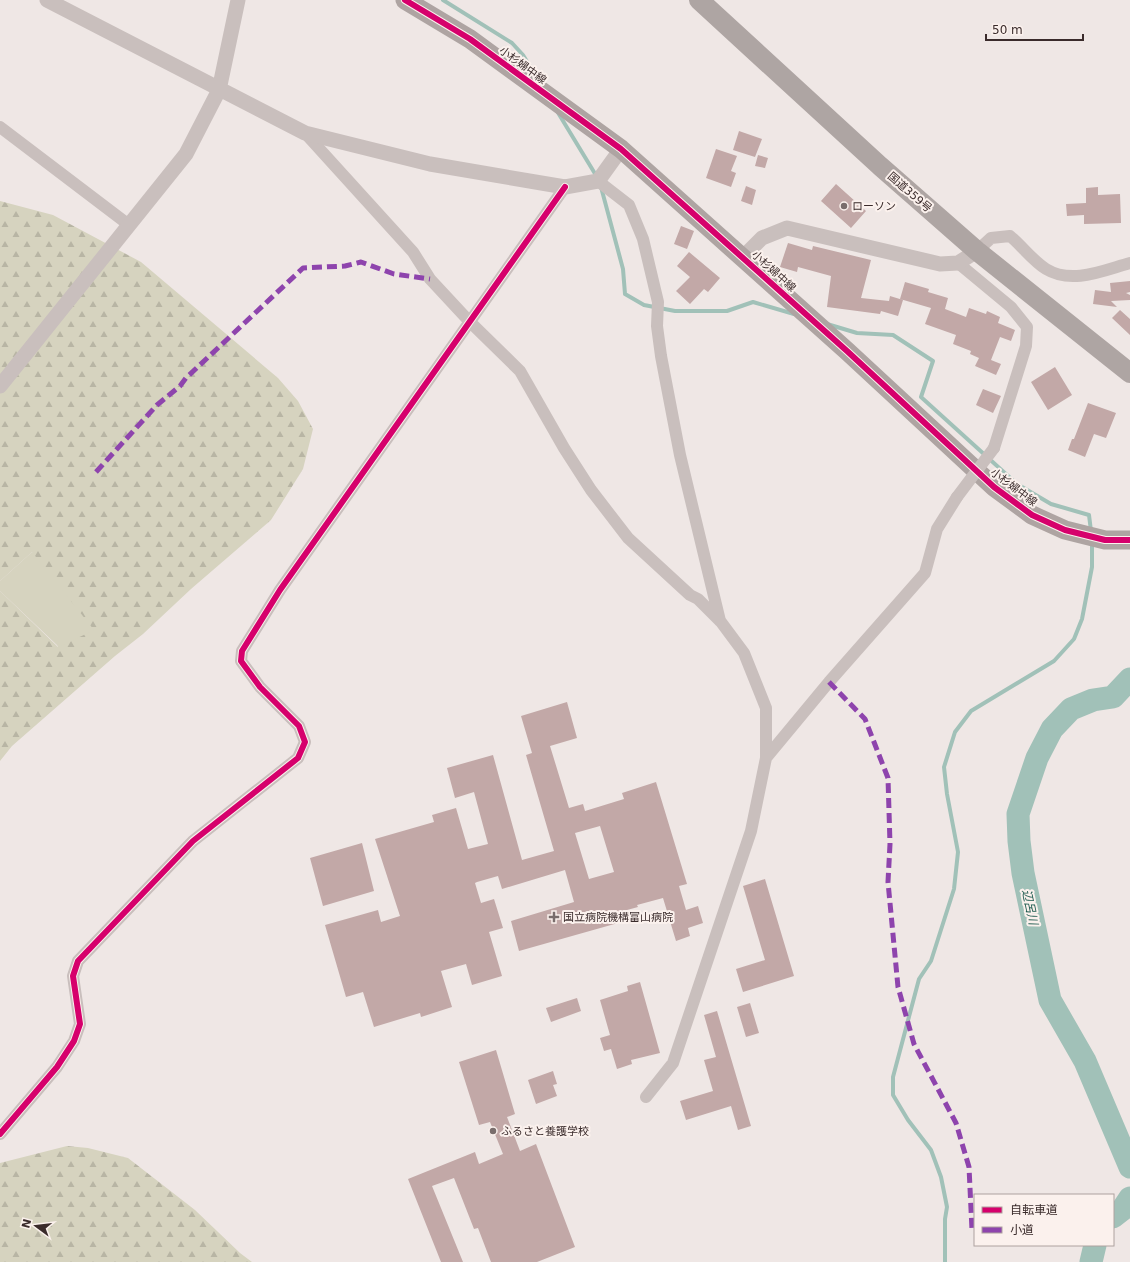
<svg xmlns="http://www.w3.org/2000/svg" width="1130" height="1262" font-family="'DejaVu Sans','Noto Sans JP',sans-serif">
<defs>
<pattern id="forest-firs" width="22" height="20" patternUnits="userSpaceOnUse"><rect width="22" height="20" fill="#d6d3bf"/><path d="M5 1l3.5 6h-7zM16 11l3.5 6h-7z" fill="#b8b5a4"/></pattern>
</defs>
<rect width="100%" height="100%" fill="#efe7e5"/>
<path fill="url(#forest-firs)" d="M0,201L53,215L141,262L278,378L298,401L313,429L303,469L271,520L191,589L143,634L115,656L12,746L0,761V591L58,647L32,552L0,581Z
M67,1146L88,1148L128,1158L195,1210L240,1253L252,1262H0V1163Z"/>
<path fill="#d6d3bf" d="M32,552L94,630L59,647L0,591V581Z"/>
<g fill="none" stroke-linecap="round" stroke-linejoin="round">
<path stroke="#a1c1b8" stroke-width="4" d="M443,0L512,43L523,55L537,78
M557,111L597,177
M601,187L623,269L625,294L644,305L675,311H727L753,302L794,314
M827,324L857,333L893,335L933,361L921,397L1017,484L1051,504L1089,515L1091,531
M945,1262V1219L947,1207L941,1177L931,1150L908,1120L893,1095V1077L919,979L931,961L954,889L958,852L947,794L944,767L955,732L971,711L1054,661L1074,639L1082,619L1092,567V541"/>
<path stroke="#a1c1b8" stroke-width="23" d="M1130,679L1113,697L1093,700L1071,709L1052,729L1037,758L1018,814L1019,841L1023,873L1050,1000L1085,1061L1130,1167
M1113,1217L1122,1210L1130,1198
M1091,1262L1095,1245"/>
</g>
<path fill="#c2a8a7" fill-rule="evenodd" d="M739,131L762,139L755,157L733,150Z
M716,149L737,156L731,171L736,173L731,187L706,178Z
M758,155L768,158L765,168L755,166Z
M836,184L866,211L851,228L821,201Z
M746,186L756,190L752,205L741,201Z
M1098,187V195L1120,194L1121,223L1084,224V215L1067,216L1066,204L1086,203V188Z
M681,226L694,231L687,249L674,244Z
M788,243L812,250L813,246L871,260L861,298L889,301L890,296L903,300L898,316L881,311L880,314L827,307L831,276L798,267L797,272L780,267Z
M689,252L720,278L708,292L704,289L690,304L676,291L690,277L677,266Z
M1130,281V292L1126,293L1130,295V300L1111,301L1117,307L1093,304L1095,290L1111,292L1110,283Z
M905,282L929,289L928,292L948,298L945,309L966,317L969,308L986,314L987,311L1000,317L998,323L1015,330L1011,341L1000,337L991,360L1001,364L996,375L975,366L979,358L970,354L971,351L953,344L956,335L925,324L931,308L900,299Z
M1120,310L1130,319V335L1112,318Z
M1055,367L1072,395L1048,410L1031,382Z
M983,389L1001,396L993,413L976,405Z
M1088,403L1116,413L1106,438L1094,434L1085,457L1068,450L1072,439H1074Z
M567,702L577,738L550,746L569,808L583,804L585,811L624,799L622,793L656,782L687,884L679,886L686,910L698,906L703,923L688,928L690,936L676,941L663,898L637,905L638,907L616,913L618,923L519,951L511,921L574,902L565,870L502,889L498,876L477,882L475,883L481,903L494,899L503,928L489,932L502,976L472,985L466,964L441,971L452,1007L421,1017L420,1013L374,1027L363,992L346,997L325,925L378,910L381,922L400,916L375,839L434,822L432,815L456,808L468,849L488,844L474,792L455,798L447,768L493,755L522,860L554,851L526,755L532,753L521,716ZM600,826L614,872L589,879L575,833Z
M362,843L374,891L323,906L310,858Z
M765,879L794,976L743,992L736,969L765,960L743,886Z
M640,982L660,1053L631,1060L632,1064L617,1069L611,1049L604,1051L600,1038L610,1035L600,1000L628,991L627,986Z
M577,998L581,1011L551,1022L546,1008Z
M750,1003L759,1033L746,1037L737,1007Z
M717,1011L751,1126L738,1130L731,1106L686,1120L680,1101L713,1091L704,1060L716,1057L704,1015Z
M496,1050L515,1114L507,1117L520,1151L536,1144L575,1247L537,1262H491L478,1228L474,1229L454,1178L432,1186L463,1262H441L408,1179L475,1152L479,1164L503,1154L490,1122L479,1125L459,1062Z
M553,1071L557,1084L553,1085L557,1096L536,1104L528,1080Z"/>
<g fill="none" stroke-linecap="round" stroke-linejoin="round">
<path stroke="#c9bfbd" stroke-width="12" d="M0,127L129,225
M305,133L413,252L430,279L469,321L520,371L564,448L591,490L628,538L690,595L698,599L721,622L744,653L766,708V758L751,831L673,1063L646,1097
M598,181L629,205L643,239L658,302L657,326L661,356L680,455L720,621
M977,251L991,238L1010,236C1022,246 1033,261 1046,269C1072,285 1104,270 1130,263
M958,263L1011,307L1027,327L1026,346L994,448
M766,758L829,682L925,573L937,529L957,497
M0,1134L57,1067L74,1041L80,1024L73,976L78,961L193,841L298,758L305,742L299,726L260,687L241,661L242,651L280,590L565,187"/>
<path stroke="#c9bfbd" stroke-width="15" d="M47,0L305,133L430,164L565,187L598,181L621,149
M743,257L762,238L787,228L940,264L958,263L977,251
M0,386L186,154L219,90L238,0"/>
<path stroke="#aea4a2" stroke-width="19" d="M405,0L470,39L621,149L847,351L994,487L1032,515L1065,530L1105,540H1130"/>
<path stroke="#aea5a3" stroke-width="20" d="M699,0L880,166L977,251L1130,373"/>
<path stroke="#c9bfbd" stroke-width="12" d="M957,497L994,448"/>
<path stroke="#8e44ad" stroke-width="5" stroke-dasharray="10 5" stroke-linecap="butt" d="M96,472L157,405L180,386L186,378L303,268L345,266L361,262L394,274L430,279
M829,682L865,719L888,778L890,844L888,882L898,987L914,1044L956,1123L969,1167L972,1230"/>
<defs>
<path id="cycleway" d="M405,0L470,39L621,149L847,351L994,487L1032,515L1065,530L1105,540H1130
M0,1134L57,1067L74,1041L80,1024L73,976L78,961L193,841L298,758L305,742L299,726L260,687L241,661L242,651L280,590L565,187"/>
</defs>
<use href="#cycleway" stroke="#fbf1ed" stroke-width="8"/>
<use href="#cycleway" stroke="#d6006c" stroke-width="6"/>
</g>
<g fill="#796d6c" stroke="#fbf1ed" stroke-width="1.5">
<circle cx="844" cy="206" r="4"/>
<path d="M552 911h4v4h4v4h-4v4h-4v-4h-4v-4h4z"/>
<circle cx="493" cy="1131" r="4"/>
</g>
<g text-anchor="middle" stroke-width="4" stroke-linejoin="round" paint-order="stroke">
<g font-size="11" fill="#3a2b2b" stroke="#fbf1ed">
<text transform="translate(523 65) rotate(36)" y="4">小杉婦中線</text>
<text transform="translate(910 192) rotate(41)" y="4">国道359号</text>
<text transform="translate(774 271) rotate(42)" y="4">小杉婦中線</text>
<text transform="translate(1014 487) rotate(37)" y="4">小杉婦中線</text>
</g>
<g font-size="11" fill="#3a2b2b" stroke="#fbf1ed" text-anchor="start">
<text x="852" y="210">ローソン</text>
<text x="563" y="921">国立病院機構富山病院</text>
<text x="501" y="1135">ふるさと養護学校</text>
</g>
<g font-size="12" font-style="italic" fill="#205c50" stroke="#fbf1ed">
<text transform="translate(1030 907) rotate(78)" y="4">辺呂川</text>
</g>
</g>
<rect x="974" y="1194" width="140" height="52" fill="#fbf1ed" stroke="#aea29f"/>
<rect x="982" y="1207" width="20" height="6" fill="#d6006c" stroke="#aea29f"/>
<text x="1010" y="1214" font-size="12" fill="#3a2b2b">自転車道</text>
<rect x="982" y="1227" width="20" height="6" fill="#8e44ad" stroke="#aea29f"/>
<text x="1010" y="1234" font-size="12" fill="#3a2b2b">小道</text>
<g transform="translate(36 1226) rotate(285)" stroke="#fbf1ed" stroke-width="3" paint-order="stroke">
<path d="M0-3L7 15L0 10L-7 15Z" fill="#3a2b2b"/>
<text y="-6" font-size="11" font-weight="bold" text-anchor="middle" fill="#3a2b2b">N</text>
</g>
<path d="M986 34v6h97v-6" fill="none" stroke="#3a2b2b" stroke-width="2"/>
<text x="992" y="34" font-size="12" fill="#3a2b2b" stroke="#fbf1ed" stroke-width="3" paint-order="stroke">50 m</text>
</svg>
